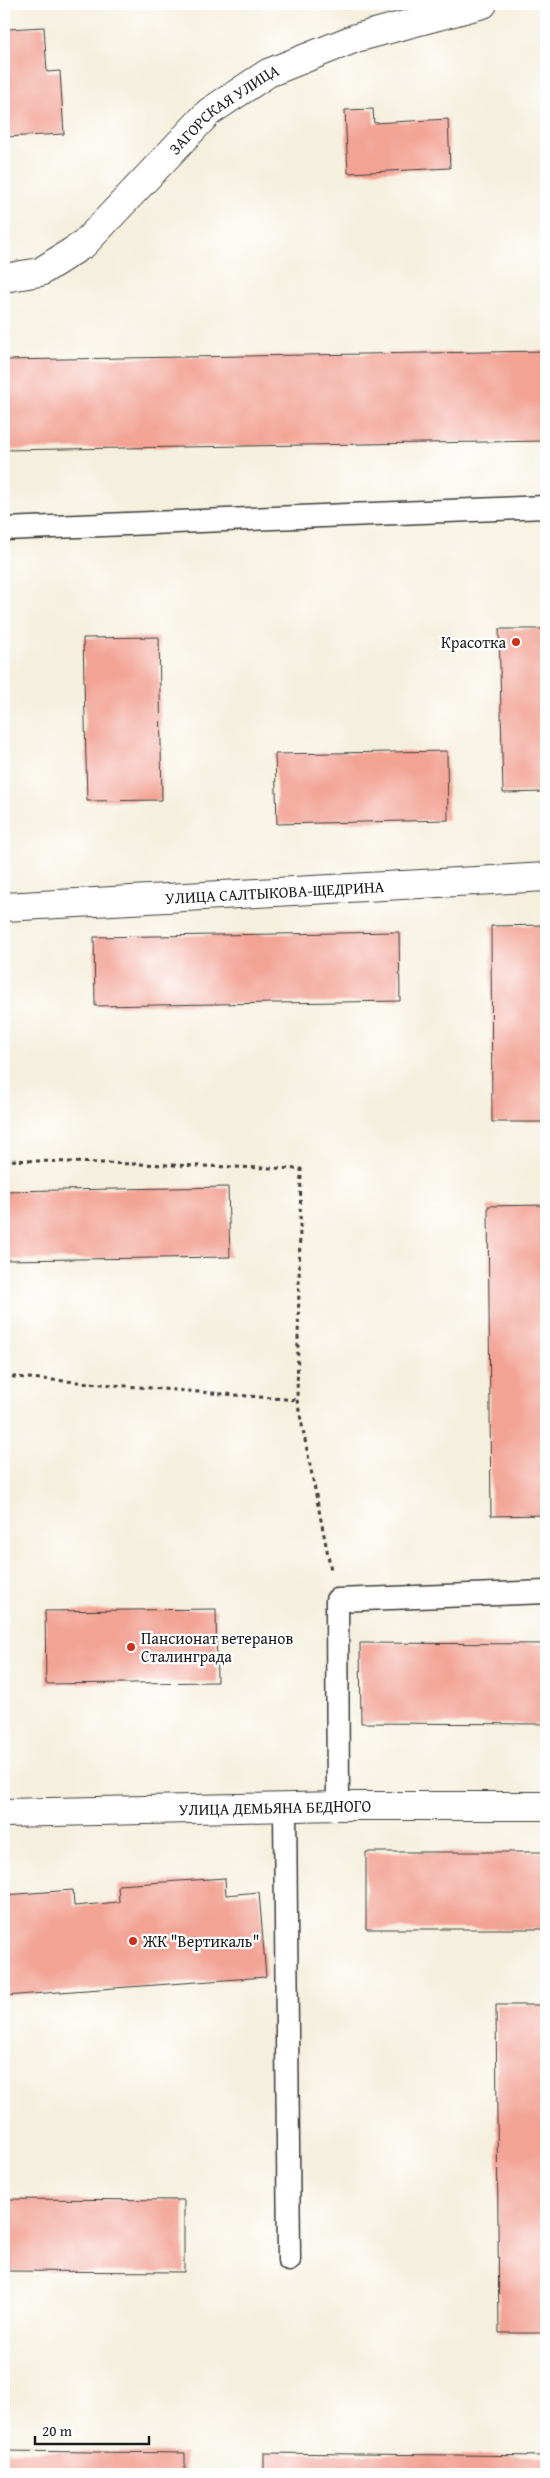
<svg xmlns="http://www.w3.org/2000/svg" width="550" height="2478" font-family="'Gentium Book Plus',serif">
<rect width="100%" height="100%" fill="#fff"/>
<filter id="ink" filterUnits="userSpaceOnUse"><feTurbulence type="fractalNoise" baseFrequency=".02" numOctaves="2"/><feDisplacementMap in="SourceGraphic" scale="10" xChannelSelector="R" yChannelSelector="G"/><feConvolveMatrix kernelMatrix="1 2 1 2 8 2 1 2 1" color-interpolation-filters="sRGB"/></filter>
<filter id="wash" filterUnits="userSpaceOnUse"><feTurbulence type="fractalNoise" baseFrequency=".0096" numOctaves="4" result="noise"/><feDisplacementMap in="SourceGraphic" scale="20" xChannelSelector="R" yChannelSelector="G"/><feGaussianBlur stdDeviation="1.12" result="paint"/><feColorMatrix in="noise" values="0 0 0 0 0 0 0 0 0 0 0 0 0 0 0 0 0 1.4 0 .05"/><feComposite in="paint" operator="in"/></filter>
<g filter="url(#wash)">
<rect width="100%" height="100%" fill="#f5efdd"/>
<g id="blocks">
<path fill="#f2a394" d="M44,27L47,72L60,71L64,134L4,137V43L8,42L7,29Z
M373,109L374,123L448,119L450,168L348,173L345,110Z
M546,351V441L4,450V360Z
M499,629H546V792L503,793Z
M159,637L162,800L87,801L83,638Z
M447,751L448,820L277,824L275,754Z
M546,925V1122H492L491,926Z
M399,932L400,1001L95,1006L94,937Z
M228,1187L230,1257L4,1260V1191Z
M546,1205V1515L491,1516L488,1206Z
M216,1609L217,1682L46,1684L45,1611Z
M360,1643L546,1644V1724L361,1723Z
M366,1852H546V1929H366Z
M225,1878L226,1895L259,1892L266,1977L4,1996V1895L73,1890L74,1906L119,1902L118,1885Z
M496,2005H546V2333H499Z
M4,2199L184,2200V2272L4,2271Z
M4,2451L185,2453V2474H4Z
M264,2453L546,2456V2474H264Z"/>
</g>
</g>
<g filter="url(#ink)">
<use href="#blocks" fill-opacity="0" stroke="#3d3c39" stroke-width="1"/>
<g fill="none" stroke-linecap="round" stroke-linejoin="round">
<defs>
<path id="service" d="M4,529L546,507
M338,1806L337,1600L546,1592
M285,1807L289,2260"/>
<g id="minor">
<path id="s1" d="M4,278L40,272L84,244L209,112L268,73L356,38L483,4"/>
<path id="s2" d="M4,907L546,877"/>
<path id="s3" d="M4,1813L338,1806H546"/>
</g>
</defs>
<use href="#service" stroke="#3d3c39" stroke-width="25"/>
<use href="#minor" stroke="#3d3c39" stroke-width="30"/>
<path stroke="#3d3c39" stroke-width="3" stroke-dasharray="4 4" stroke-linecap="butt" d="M4,1160L301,1169L297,1400L331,1570
M4,1376L297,1400"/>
<use href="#service" stroke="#fff" stroke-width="22"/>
<use href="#minor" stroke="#fff" stroke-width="28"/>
</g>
</g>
<g fill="#c8321e" stroke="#fff" stroke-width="2">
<circle cx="516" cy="642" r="5"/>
<circle cx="131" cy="1647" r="5"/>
<circle cx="133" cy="1941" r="5"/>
</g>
<g text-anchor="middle" stroke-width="4.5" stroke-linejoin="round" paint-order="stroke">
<g font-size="16" fill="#1c1c1c" stroke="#fff">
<text dy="6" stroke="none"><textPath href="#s1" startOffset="284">ЗАГОРСКАЯ УЛИЦА</textPath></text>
<text dy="6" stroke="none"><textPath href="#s2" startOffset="271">УЛИЦА САЛТЫКОВА-ЩЕДРИНА</textPath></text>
<text dy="6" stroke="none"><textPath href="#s3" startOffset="271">УЛИЦА ДЕМЬЯНА БЕДНОГО</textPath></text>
</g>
<g font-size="16" fill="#1c1c1c" stroke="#fff" text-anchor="start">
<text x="506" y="648" text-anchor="end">Красотка</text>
<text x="141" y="1644">Пансионат ветеранов<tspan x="141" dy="18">Сталинграда</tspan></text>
<text x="143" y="1947">ЖК "Вертикаль"</text>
</g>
</g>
<rect width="550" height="2478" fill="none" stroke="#fff" stroke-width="20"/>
<path d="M35 2436v8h114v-8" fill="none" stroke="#1c1c1c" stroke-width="2.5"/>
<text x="42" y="2436" font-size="15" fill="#1c1c1c" stroke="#ffffff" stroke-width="4" paint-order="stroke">20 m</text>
</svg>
